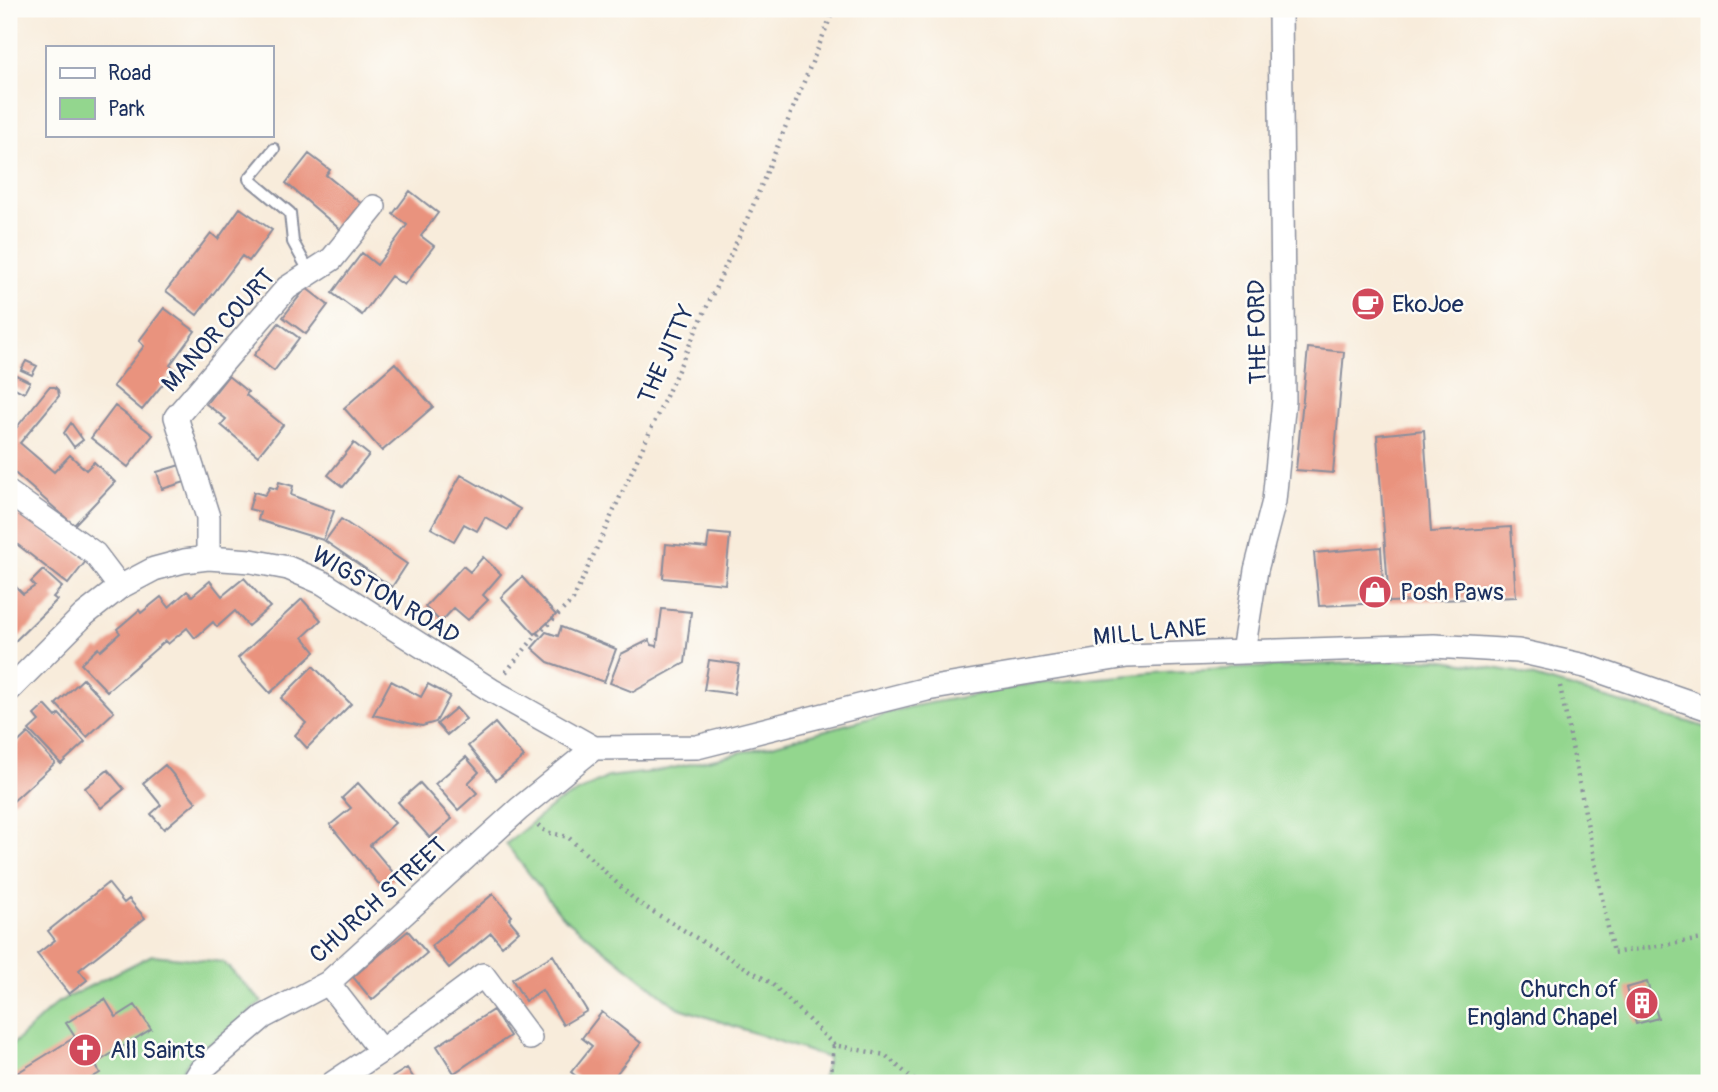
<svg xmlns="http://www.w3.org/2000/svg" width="1718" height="1092" font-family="Pangolin,sans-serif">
<rect width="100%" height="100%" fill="#fdfcf7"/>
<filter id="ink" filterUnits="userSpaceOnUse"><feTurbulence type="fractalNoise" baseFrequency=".0143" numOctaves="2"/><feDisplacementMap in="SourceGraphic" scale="14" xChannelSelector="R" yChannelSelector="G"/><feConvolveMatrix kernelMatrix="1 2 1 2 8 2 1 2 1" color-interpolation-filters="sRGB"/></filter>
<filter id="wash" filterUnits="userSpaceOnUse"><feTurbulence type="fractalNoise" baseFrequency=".00686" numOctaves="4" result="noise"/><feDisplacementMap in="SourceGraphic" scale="28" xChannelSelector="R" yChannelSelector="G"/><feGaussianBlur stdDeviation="1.57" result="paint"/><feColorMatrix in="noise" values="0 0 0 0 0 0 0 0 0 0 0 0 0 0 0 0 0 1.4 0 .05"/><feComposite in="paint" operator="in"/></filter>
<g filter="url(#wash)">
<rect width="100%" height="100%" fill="#f8ecdb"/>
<path fill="#93d68e" stroke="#578276" stroke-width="2" d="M1438,659L1517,672L1709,728V1083H821L828,1058L677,1007L562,916L506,844L556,803L608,777L660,771L772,745L909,707L1032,684L1165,672Z
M152,955L223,962L262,1002L187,1063L175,1083H9V1048L58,1002Z"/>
<g id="blocks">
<path fill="#e9937e" d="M309,154L330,170L326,175L363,205L342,231L286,183Z
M410,191L438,213L421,236L434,246L404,285L391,276L362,315L332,293L362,253L377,265L407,225L393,214Z
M240,208L272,230L249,261L242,256L197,315L166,291L211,233L218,239Z
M306,288L328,305L306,334L283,317Z
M164,308L195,331L170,365L175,369L142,410L113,386L144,346L139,341Z
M279,323L299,338L274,371L254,355Z
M1308,348L1344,352L1333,473L1296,470Z
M26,361L37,366L32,375L21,370Z
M395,363L433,407L382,451L344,408Z
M16,375L30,382L24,393L11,386Z
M228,376L248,392L246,395L283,425L258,456L221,425L226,419L206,404Z
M49,387H55L58,390L59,396L20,443L54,472L70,455L86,470L94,462L115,482L74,525L9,468V437Z
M115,406L153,435L128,467L91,438Z
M71,423L83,440L74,447L64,433Z
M1424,430L1431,532L1511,527L1516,597L1389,602L1377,435Z
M354,443L369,455L343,487L328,475Z
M180,465L185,482L162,489L157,472Z
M461,475L520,509L508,530L485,517L477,531L464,524L454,541L431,528Z
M279,482L293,486L291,495L334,511L323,540L258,520L260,512L249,509L254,492L265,495L270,487L277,489Z
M9,507L86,561L68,584L9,538Z
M341,519L407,564L392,587L325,541Z
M709,533L730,535L725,584L663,578L666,544L707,548Z
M1381,547L1384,603L1319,606L1314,553Z
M483,557L501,574L483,595L488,600L468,620L454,608L441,622L425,607L463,566L470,572Z
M43,570L62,587L53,597L57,600L9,647V585L11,582L23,594L35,586L31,582Z
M522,577L556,615L535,634L501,597Z
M244,578L270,607L248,626L235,611L217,627L213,622L195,638L187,628L168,644L165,641L107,691L81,664L98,648L100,651L120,633L117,629L131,617L139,610L141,613L161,597L169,607L187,591L192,596L210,581L222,596Z
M302,599L321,620L303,637L315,652L270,693L238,658Z
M662,609L691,612L685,663L633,692L610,683L621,654L649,640L652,645L657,646Z
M561,627L616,649L604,682L548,662L532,648L546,632L558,636Z
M709,660L739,664L734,694L704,690Z
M313,666L351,704L307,748L295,735L306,723L281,698Z
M83,679L114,712L87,737L56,704Z
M391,681L421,697L428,684L450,696L436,722L422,726L373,715Z
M45,705L56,717L59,714L85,742L61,764L29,730L39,721L34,715Z
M456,708L466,719L447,735L437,724Z
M495,723L524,757L496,780L468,746Z
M28,733L55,763L9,805V751Z
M466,757L479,772L468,783L477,793L458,810L435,784Z
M165,765L196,802L164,829L151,814L161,805L143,783Z
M108,770L124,789L101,808L85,788Z
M358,783L395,823L370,845L397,877L382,888L330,825L351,808L342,798Z
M420,783L452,819L430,838L398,802Z
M108,883L124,903L129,899L145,918L79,970L87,980L69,994L37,954L55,940L48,931Z
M493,894L512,916L509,919L519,931L502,946L491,933L449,968L431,946Z
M408,931L427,953L372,1000L353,977Z
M553,955L587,1011L563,1025L542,990L525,1001L512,979Z
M1647,982L1658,1018L1636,1024L1626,988Z
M105,999L116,1017L135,1005L151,1029L95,1064L100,1073L83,1083H9V1078L75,1037L66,1023Z
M493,1010L510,1036L454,1073L437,1046Z
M602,1012L641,1043L609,1083H574L578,1078L571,1072L592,1046L582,1038Z
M407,1068L417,1083H383Z
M460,1075L466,1083H449Z"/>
</g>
</g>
<g filter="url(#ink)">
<use href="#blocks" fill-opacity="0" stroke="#8a8e9c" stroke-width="2"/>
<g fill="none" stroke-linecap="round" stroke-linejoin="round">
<defs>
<path id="lane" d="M274,149L249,179L290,213L293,242L310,273"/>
<path id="street" d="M9,493L95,554L120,587
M208,558V517L176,417L287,288L332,259L374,207
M1243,652L1256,570L1274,501L1284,400L1280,9
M9,690L84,615L120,587L154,569L184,561L208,558L251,561L288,568L323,583L491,690L594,748L697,747L927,689L1127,656L1243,652L1434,646L1518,651L1585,666L1709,709
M328,983L381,1051L333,1083
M381,1051L483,975L530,1038
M193,1083L201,1070L263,1017L328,983L519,809L594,748"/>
</defs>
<use href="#lane" stroke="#8a8e9c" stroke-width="14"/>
<use href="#street" stroke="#8a8e9c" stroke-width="26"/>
<path stroke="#8a8e9c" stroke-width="4.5" stroke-dasharray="2 5" stroke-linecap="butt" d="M506,672L534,638L573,600L752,208L834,9
M1560,686L1613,953L1709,938
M538,825L546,832L568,837L637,902L771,983L834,1045L885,1055L915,1081L922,1083
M830,1083L834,1045"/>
<use href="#lane" stroke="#fff" stroke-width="10"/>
<use href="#street" stroke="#fff" stroke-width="23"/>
</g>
</g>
<defs>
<symbol id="cafe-disc" viewBox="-11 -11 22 22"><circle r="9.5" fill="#d1495b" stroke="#fdfcf7"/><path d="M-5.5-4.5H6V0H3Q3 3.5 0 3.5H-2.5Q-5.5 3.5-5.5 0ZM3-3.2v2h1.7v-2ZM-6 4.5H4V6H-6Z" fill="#fff"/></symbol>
<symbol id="shop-disc" viewBox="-11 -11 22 22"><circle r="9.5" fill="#d1495b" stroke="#fdfcf7"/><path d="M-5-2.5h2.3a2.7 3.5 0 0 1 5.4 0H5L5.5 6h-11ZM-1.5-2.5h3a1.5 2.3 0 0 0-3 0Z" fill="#fff"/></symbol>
<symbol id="building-disc" viewBox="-11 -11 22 22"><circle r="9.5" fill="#d1495b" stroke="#fdfcf7"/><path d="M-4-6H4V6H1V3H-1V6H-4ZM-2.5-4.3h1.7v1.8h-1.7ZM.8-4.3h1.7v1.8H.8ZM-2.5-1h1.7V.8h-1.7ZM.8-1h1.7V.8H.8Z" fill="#fff"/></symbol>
<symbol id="church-disc" viewBox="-11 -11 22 22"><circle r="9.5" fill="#d1495b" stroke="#fdfcf7"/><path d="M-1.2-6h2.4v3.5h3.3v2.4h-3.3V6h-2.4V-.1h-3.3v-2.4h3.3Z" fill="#fff"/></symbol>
</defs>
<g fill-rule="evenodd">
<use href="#cafe-disc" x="1349" y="285" width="38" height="38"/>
<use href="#shop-disc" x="1356" y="573" width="38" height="38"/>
<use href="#building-disc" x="1623" y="984" width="38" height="38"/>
<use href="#church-disc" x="66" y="1031" width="38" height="38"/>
</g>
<g text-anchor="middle" stroke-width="5" stroke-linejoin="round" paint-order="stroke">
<g font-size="24" fill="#1b2f5e" stroke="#fdfcf7" text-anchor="start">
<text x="1392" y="312">EkoJoe</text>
<text x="1400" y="600">Posh Paws</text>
<text x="1618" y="997" text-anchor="end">Church of<tspan x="1618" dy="28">England Chapel</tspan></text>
<text x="110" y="1058">All Saints</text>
</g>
<g font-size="24" fill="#1b2f5e" stroke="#fdfcf7">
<text transform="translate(218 330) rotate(-48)" y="8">MANOR COURT</text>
<text transform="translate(1257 332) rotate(-91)" y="8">THE FORD</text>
<text transform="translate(666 354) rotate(-66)" y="8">THE JITTY</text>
<text transform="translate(386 595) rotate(31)" y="8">WIGSTON ROAD</text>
<text transform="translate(1150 632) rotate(-5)" y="8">MILL LANE</text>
<text transform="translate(378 900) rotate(-42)" y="8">CHURCH STREET</text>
</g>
</g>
<rect width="1718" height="1092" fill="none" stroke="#fdfcf7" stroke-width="35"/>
<rect x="46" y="46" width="228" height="91" fill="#fdfcf7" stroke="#a3aaba" stroke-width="2"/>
<rect x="60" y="68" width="35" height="10" fill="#ffffff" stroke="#a3aaba" stroke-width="2"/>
<text x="108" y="80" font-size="21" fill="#1b2f5e">Road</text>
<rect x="60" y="98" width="35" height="21" fill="#93d68e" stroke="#a3aaba" stroke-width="2"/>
<text x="108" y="116" font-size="21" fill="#1b2f5e">Park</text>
</svg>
